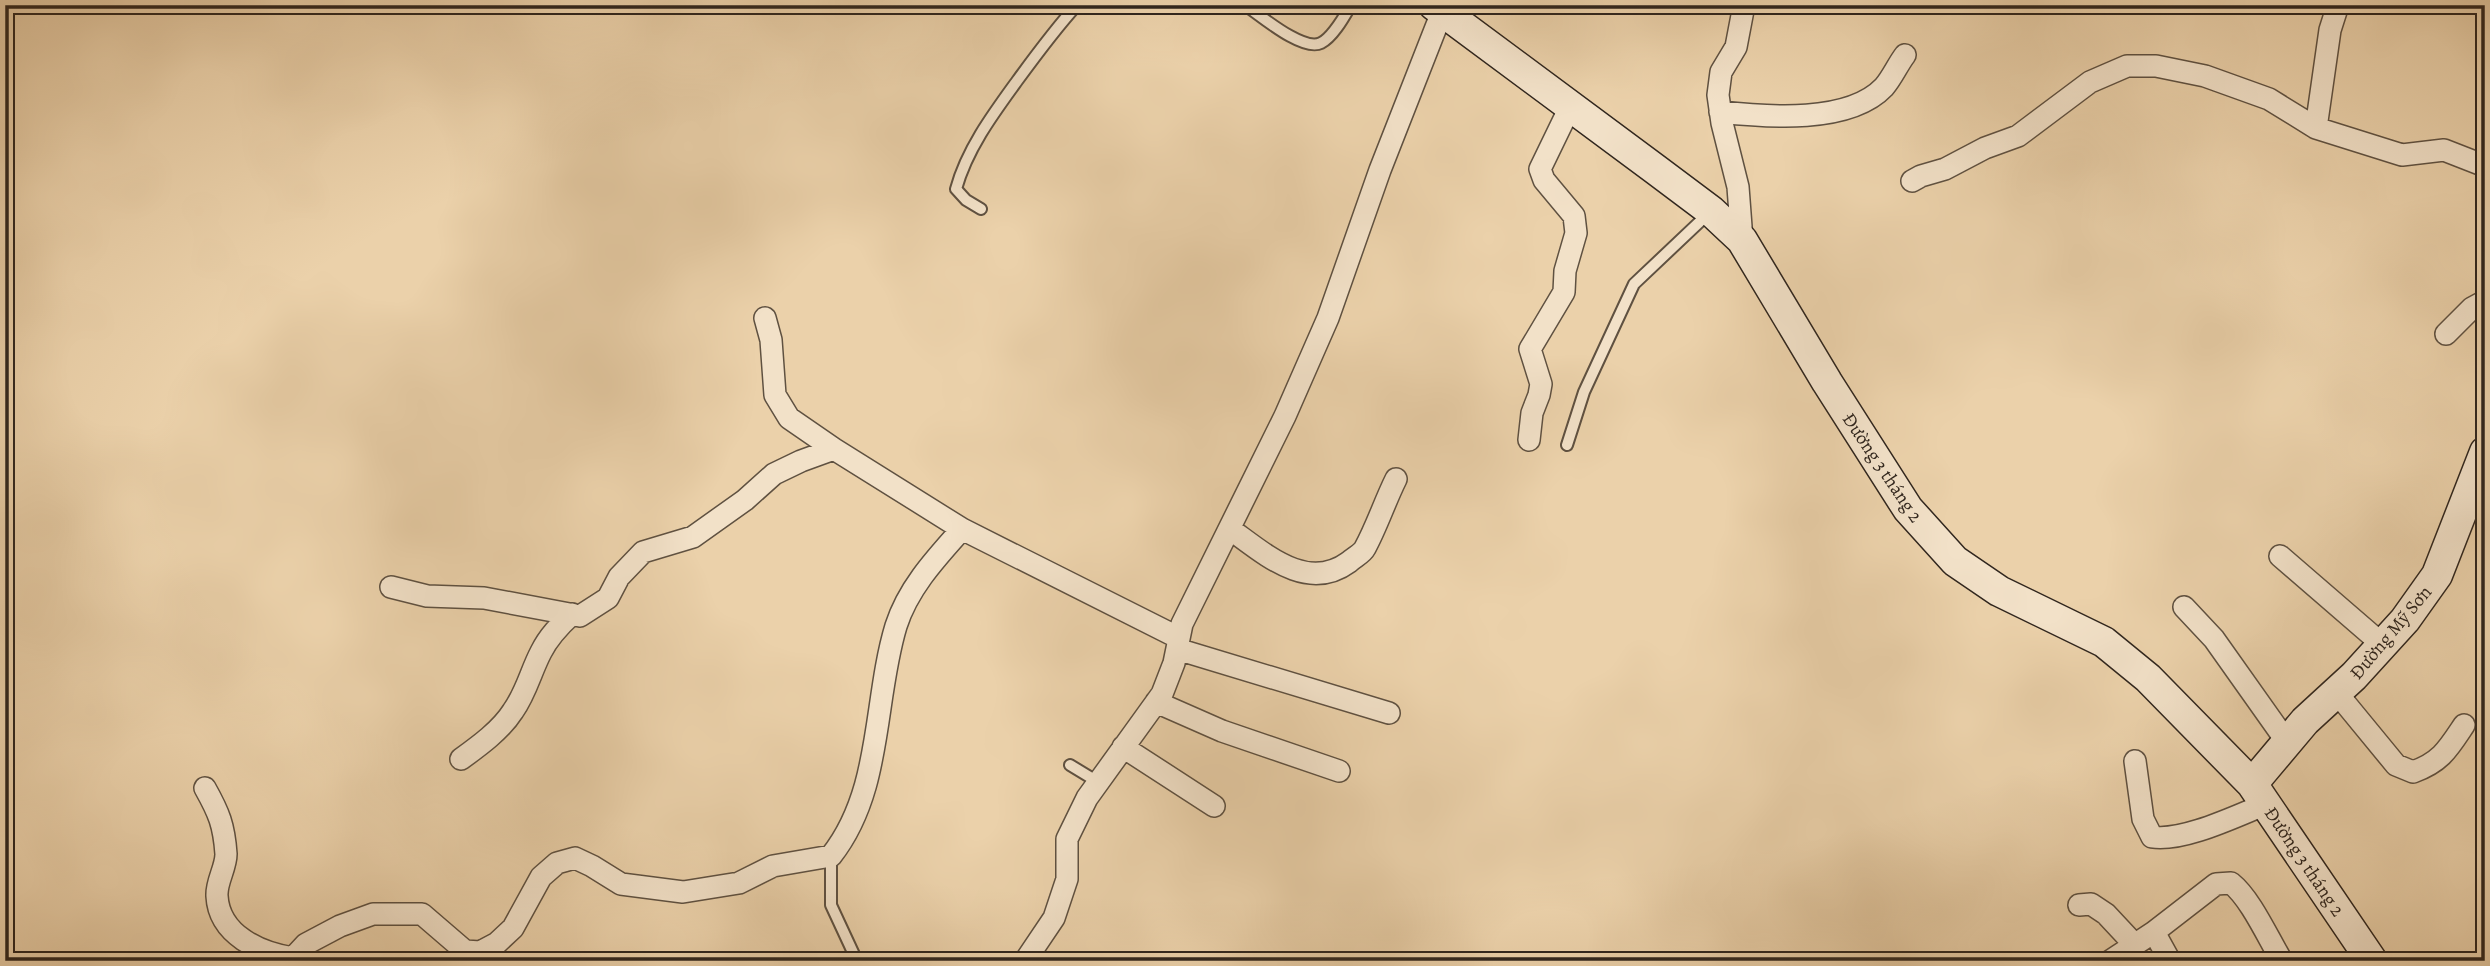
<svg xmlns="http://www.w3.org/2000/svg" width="2490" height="966" font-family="Alegreya,serif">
<rect width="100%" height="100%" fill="#ebd1aa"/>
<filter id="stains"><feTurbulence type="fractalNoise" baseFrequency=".00286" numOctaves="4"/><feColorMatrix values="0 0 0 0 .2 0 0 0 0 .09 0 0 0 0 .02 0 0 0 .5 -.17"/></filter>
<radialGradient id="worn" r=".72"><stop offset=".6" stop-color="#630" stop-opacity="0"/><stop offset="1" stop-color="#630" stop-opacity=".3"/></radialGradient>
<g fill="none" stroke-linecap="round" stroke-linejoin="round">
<defs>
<path id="lane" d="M1245,5C1261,16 1303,52 1321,43C1333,37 1344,17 1351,5
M981,209L966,200L956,189C967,149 993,114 1017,81C1036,55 1055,29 1077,5
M1567,445L1584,392L1634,284L1709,213
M1070,765L1098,782
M831,856V905L857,961"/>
<path id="street" d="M1720,112C1767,117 1849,124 1884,87C1892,78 1898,64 1905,55
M2316,128L2330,30L2338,5
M1912,181L1921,176L1945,169L1985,148L2018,136L2090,82L2127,66H2156L2205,76L2269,99L2316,128L2402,155L2444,150L2485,166
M1742,240L1738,187L1722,123L1718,95L1721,72L1736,47L1744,5
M765,318L771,340L775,395L789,418L834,449L962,529L1179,638
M2446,334L2472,308L2485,301
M1529,440L1532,413L1539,395L1541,384L1530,349L1564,292L1565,271L1576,233L1574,216L1544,180L1540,169L1571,105
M1230,529C1265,554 1307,593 1349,562C1354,557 1362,554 1365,548C1377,526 1385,501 1396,479
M2280,556L2383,645
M391,587L427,596L484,598L580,616L608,598L619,577L643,552L693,537L745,500L774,474L801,461L834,449
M2184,607L2214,639L2287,742
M1177,649L1389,713
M2336,692L2396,765L2413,772C2441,762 2448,749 2464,725
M1156,702L1222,731L1339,771
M1123,747L1214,806
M461,759C479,746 501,730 513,711C526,693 531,671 541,652C549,636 560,625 572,614
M2135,761L2143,819L2152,837C2183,842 2236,816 2266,804
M205,788C219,813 224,825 226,854C226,868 216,882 217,896C219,935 260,953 293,958L306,944L340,926L373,914H422L465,951L480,952L497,943L513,928L541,877L557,863L575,858L592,866L621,884L683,892L739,883L773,866L831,856C883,790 873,702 896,626C908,588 936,558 962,529
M2079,905L2091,904L2106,914L2134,944
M2154,932L2170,961
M1025,961L1054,918L1067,879V839L1087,798L1162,694L1174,663L1182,624L1285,416L1328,318L1380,170L1442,12
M2110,961L2154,932L2216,884L2231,883C2251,899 2268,938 2282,961"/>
<path id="secondary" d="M1434,5L1655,169L1711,211L1742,240L1827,382L1908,509L1955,561L1999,591L2104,642L2148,678L2252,784L2372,961
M2252,784L2305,721L2354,676L2405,620L2437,575L2485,452"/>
</defs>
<use href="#lane" stroke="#5f5141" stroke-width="14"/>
<use href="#street" stroke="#5f5141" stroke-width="24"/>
<use href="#secondary" stroke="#30261e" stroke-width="33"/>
<use href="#lane" stroke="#f2e1c8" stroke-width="10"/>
<use href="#street" stroke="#f2e1c8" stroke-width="21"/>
<use href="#secondary" stroke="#f2e1c8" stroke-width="30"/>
</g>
<g text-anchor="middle" stroke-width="5" stroke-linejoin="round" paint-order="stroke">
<g font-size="19" fill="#30261e" stroke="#f2e1c8">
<text transform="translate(1883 467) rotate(56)" y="7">Đường 3 tháng 2</text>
<text transform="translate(2390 632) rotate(-50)" y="7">Đường Mỹ Sơn</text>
<text transform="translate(2305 861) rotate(56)" y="7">Đường 3 tháng 2</text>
</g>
</g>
<rect width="2490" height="966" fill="none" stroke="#ebd1aa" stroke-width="28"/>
<rect x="7" y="7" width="2476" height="952" fill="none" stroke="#30261e" stroke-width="3.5"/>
<rect x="14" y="14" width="2462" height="938" fill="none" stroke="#30261e" stroke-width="2"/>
<rect width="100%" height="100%" filter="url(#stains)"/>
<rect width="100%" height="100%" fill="url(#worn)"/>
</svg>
